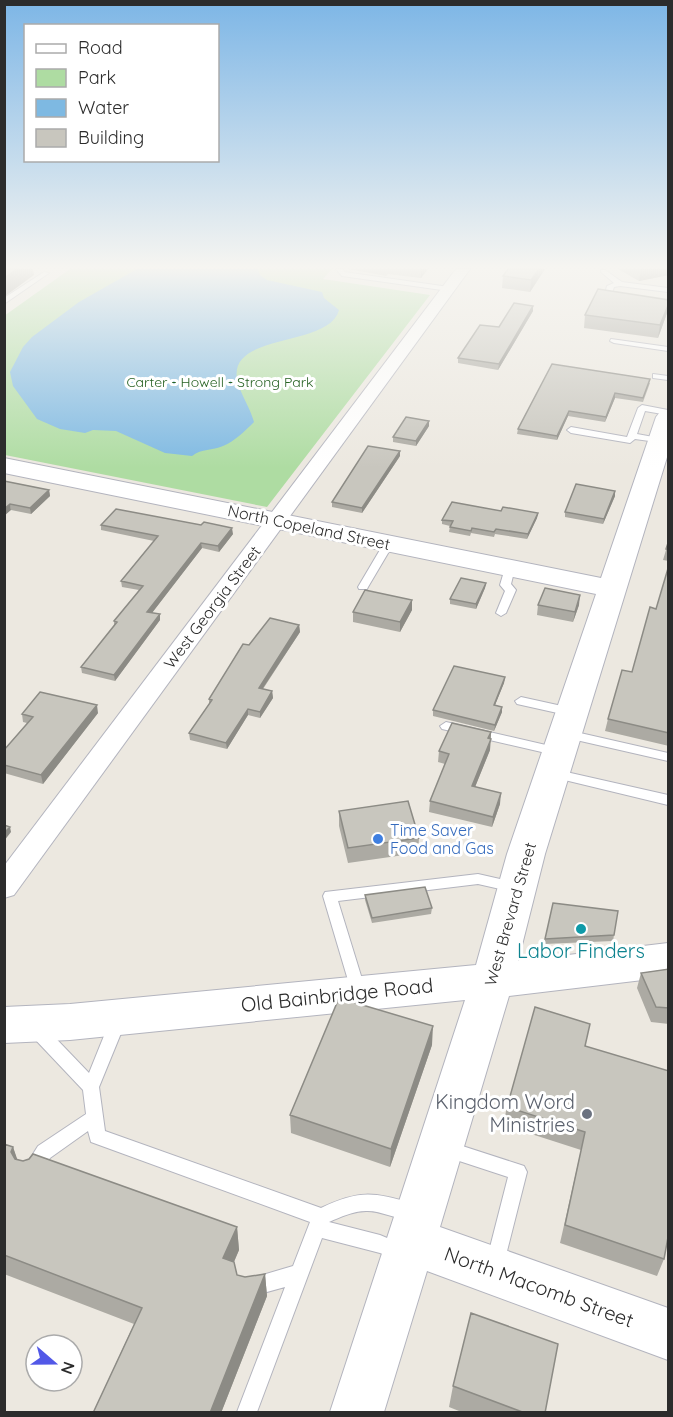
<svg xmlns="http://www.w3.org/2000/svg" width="673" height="1417" font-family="Quicksand,sans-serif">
<rect width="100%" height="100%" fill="#ece8e0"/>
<path fill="#aedca2" d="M70,269H332L323,279L430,295L267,507L5,455L4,316Z"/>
<path fill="#7eb9e2" d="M137,269H258L260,275L267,280L322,292L324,298L339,310C329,348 229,332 237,379C240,394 250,407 254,422C245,431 235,441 223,446C212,451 202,448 192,456L165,453L116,431L93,430L85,433L60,429L37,419L13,386L10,372L23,347L32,337L79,302Z"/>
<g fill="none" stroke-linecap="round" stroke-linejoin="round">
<defs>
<path id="lane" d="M336,269H343L344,272L449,287L453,289L449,291L342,276Z
M601,270H605L622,282L668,288V292L620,286L614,287L610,299H614V303L603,302L607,286L614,283L601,272Z
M44,272L49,273L4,304V298Z
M611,339L668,347V351L614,343L610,341Z
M653,374L668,376V380L653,378Z
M642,405L668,410V415L645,411L637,434L664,439V443L635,439L630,443L571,433L567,430L571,427L627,437L638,408Z
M389,540L394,543L368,587L367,589H359L358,587L384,543Z
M510,565L515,568L511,584L516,590L506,613L501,616L496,613L505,591L500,585L505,568Z
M521,697L571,708L577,712L571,716L517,704L515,701Z
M446,722L559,748L565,752L559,756L442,729L440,726Z
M567,730L668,753V761L563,737L561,734Z
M553,769L668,795V805L548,776L547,773L548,770Z
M478,874L513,882L518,883L520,887L518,891L513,892L478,884L338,901L366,992L363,997L358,998L353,997L323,896L325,892Z
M118,1014L124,1016L126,1021L99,1087L105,1131L321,1208C359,1190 372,1192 412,1203L418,1206L421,1212L418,1218C403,1224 383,1210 366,1211C353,1211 341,1217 329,1222L380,1235L406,1246L409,1252L406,1258L400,1261L380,1253L322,1238L257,1412H237L285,1287L249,1297L242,1295L240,1288L242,1281L293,1266L310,1222L91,1142L88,1131L50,1158L38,1176L32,1178L26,1176L23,1170L38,1146L86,1114L83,1090L30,1034L28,1029L30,1024L36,1022L42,1024L89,1073L112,1016Z
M447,1141L518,1164L524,1166L527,1172L504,1263L502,1270L495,1272L488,1270L486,1263L508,1177L441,1155L438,1149L441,1143Z"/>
<path id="street" d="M456,269H470L14,895L4,898V866Z"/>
<path id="secondary" d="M668,410V454L545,854L518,961L668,943V977L509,996L440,1227L668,1308V1360L427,1271L384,1412H330L465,1000L70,1040L4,1043V1007L70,1004L476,965L507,854L596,594L4,473V458L601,578L656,417L660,412Z"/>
</defs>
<use href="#lane" stroke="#b3b4be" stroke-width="2"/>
<use href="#street" stroke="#b3b4be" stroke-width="2"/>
<use href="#secondary" stroke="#b3b4be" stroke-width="2"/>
<use href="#lane" fill="#fff" fill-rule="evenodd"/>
<use href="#street" fill="#fff" fill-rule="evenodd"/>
<use href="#secondary" fill="#fff" fill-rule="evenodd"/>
</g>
<path fill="#acaaa3" d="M348,269H428L421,278L388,274L386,276Z
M508,269H545L530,292L502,288L503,276Z
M618,269H669V275L639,281Z
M669,300L667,313L658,338L584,328L585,315Z
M533,306V311L498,370L458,363V358L499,327Z
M552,364L650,383L643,402L615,398L605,422L568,416L557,440L517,434L518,429Z
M429,426L416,446L393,442V437Z
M400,456L362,513L332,507V502Z
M4,481L49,490L50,496L31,514L11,510Z
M615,491V496L603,524L565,517V512Z
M501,511L538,513L537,518L527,539L495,534L494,537L471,533L470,536L449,532L450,526L442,524V520Z
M101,525L233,534L219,552L202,548L152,613L160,614V620L115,681L82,673L81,667L114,626V621L139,590L122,587L121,581L154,541L101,530Z
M669,540V561L663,560Z
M669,565V746L605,731L608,719L632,672L656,609Z
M486,583L485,588L476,609L450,604V599Z
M412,600V610L400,632L353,622V612Z
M538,605H579L573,622L537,615Z
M299,625L300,632L263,689L272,691L273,698L260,718L248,715L227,749L190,740L189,733L209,704V699L249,645Z
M505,677L504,683L495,705L502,707V712L494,731L433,716V710Z
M98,713L43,784L4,773V750L27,723L23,722L22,714Z
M491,732L490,750L475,787L500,804L492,827L429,812L430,801L445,764L438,762L439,751Z
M339,811L419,838L418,853L348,863L339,826Z
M365,895L432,908L431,914L372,923L365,900Z
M553,903L614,935L613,941L544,944Z
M669,969V1024L651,1022L637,988L641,973Z
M432,1045L390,1167L291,1133L290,1115Z
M585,1046L664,1259L657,1276L560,1243L581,1150L503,1125L507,1107Z
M4,1144L13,1147L17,1160L237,1227L239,1250L234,1262L237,1275L245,1277L265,1274L267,1296L221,1413H93L134,1324L4,1274Z
M453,1386L545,1413H464L449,1407Z"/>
<path fill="#8c8b85" d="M12,269H33L34,275L4,297V278Z
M421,269H428L421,278Z
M539,269H545L530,292L531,280Z
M641,269H669V275L639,281Z
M669,303L667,313L658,338L660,325Z
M533,306V311L498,370L499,364Z
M615,393V398L605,422L606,417Z
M569,411L568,416L557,440V436Z
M429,421V426L416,446V441Z
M400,451V456L362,513V508Z
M49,490L50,496L31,514L30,508Z
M615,491V496L603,524L604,519Z
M10,504L11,510L4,516V509Z
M538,513L537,518L527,539L528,534Z
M232,528L233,534L219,552L218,546Z
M201,543L202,548L148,618L147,612Z
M486,583L485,588L476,609V604Z
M580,595L579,605L573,622L575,612Z
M412,600V610L400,632V622Z
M160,614V620L115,681L114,675Z
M299,625L300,632L259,694V688Z
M505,677L504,683L493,710L494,705Z
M272,691L273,698L260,718V712Z
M97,705L98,713L43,784L41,775Z
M502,707V712L494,731L495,725Z
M248,709V715L227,749L226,743Z
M491,732L490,750L471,797L472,786Z
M501,793L500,804L492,827L493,817Z
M10,827L11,832L4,841V833Z
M433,1026L432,1045L390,1167L391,1149Z
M13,1147L21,1170L11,1152Z
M237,1227L239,1250L226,1280L223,1258Z
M265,1274L267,1296L221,1413H210Z"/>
<path fill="#c8c6be" stroke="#8c8b85" stroke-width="1.5" d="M4,269H17L4,278Z
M508,269H539L531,280L503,276Z
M598,289L669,300V303L660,325L585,315Z
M514,303L533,306L499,364L458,358L480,325L499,327Z
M552,364L650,379L643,398L615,393L606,417L569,411L557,436L518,429Z
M406,417L429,421L416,441L393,437Z
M368,446L400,451L362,508L332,502Z
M4,481L49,490L30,508L10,504L4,509Z
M576,484L615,491L604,519L565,512Z
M452,502L501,511L503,507L538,513L528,534L496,529L494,532L472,528L471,531L450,527L453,521L442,520Z
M116,509L201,525L204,522L232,528L218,546L201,543L147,612L160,614L114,675L81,667L117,622L114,621L143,586L121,581L158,536L101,525Z
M669,540V550L666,549Z
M669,565V733L608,719L622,670L632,672L650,607L656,609Z
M461,578L486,583L476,604L450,599Z
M545,588L580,595L575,612L538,605Z
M365,590L412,600L400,622L353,612Z
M270,618L299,625L259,688L272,691L260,712L248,709L226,743L189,733L212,700L209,699L243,644L249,645Z
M454,666L505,677L494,705L502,707L495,725L433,710Z
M40,692L97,705L41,775L4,765V750L33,717L22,714Z
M452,723L491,732L488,738L491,739L472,786L501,793L493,817L430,801L449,754L439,751Z
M408,801L419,838L348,848L339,811Z
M4,825L10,827L4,833Z
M425,887L432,908L372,918L365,895Z
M553,903L618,911L614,935L545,939Z
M669,969V1008L656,1007L641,973Z
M339,998L433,1026L391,1149L290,1115Z
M535,1007L590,1024L585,1046L669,1071V1232L664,1259L565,1225L585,1132L507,1107Z
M4,1144L13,1147L11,1152L15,1159L23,1161L29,1159L33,1154L237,1227L223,1258L234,1262L237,1275L245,1277L265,1274L210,1413H93L142,1308L4,1255Z
M471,1313L558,1344L545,1413H525L453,1386Z"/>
<linearGradient id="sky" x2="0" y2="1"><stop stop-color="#7db6e6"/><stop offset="0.57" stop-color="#f6f5f1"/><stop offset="1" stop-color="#f6f5f1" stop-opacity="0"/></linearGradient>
<rect width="673" height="468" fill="url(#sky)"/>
<circle fill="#3f7fe0" stroke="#fff" stroke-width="2" cx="378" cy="839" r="6"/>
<circle fill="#0f9aa8" stroke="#fff" stroke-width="2" cx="581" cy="929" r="6"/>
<circle fill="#6b7280" stroke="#fff" stroke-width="2" cx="587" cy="1114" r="6"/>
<g text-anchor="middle" stroke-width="6" stroke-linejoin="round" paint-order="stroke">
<g font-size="14" fill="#276223" stroke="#fff">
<text x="220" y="387">Carter - Howell - Strong Park</text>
</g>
<g font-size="16" fill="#2c2c2c" stroke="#fff">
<text transform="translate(309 527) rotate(12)" y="6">North Copeland Street</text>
<text transform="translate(212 607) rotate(-53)" y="6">West Georgia Street</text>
<text transform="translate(510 914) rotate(-74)" y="6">West Brevard Street</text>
</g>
<g font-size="16" fill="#366cbe" stroke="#fff" text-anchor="start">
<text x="390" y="836">Time Saver<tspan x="390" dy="18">Food and Gas</tspan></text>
</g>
<g font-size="20" fill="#0d838f" stroke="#fff">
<text x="581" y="958">Labor Finders</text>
</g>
<g font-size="20" fill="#2c2c2c" stroke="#fff">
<text transform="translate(337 995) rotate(-6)" y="7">Old Bainbridge Road</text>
<text transform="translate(539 1287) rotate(20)" y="7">North Macomb Street</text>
</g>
<g font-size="20" fill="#5b616d" stroke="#fff" text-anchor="end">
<text x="575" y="1109">Kingdom Word<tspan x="575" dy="23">Ministries</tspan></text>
</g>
</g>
<rect width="673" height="1417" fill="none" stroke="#2c2c2c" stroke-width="12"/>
<rect x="24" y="24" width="195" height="138" fill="#ffffff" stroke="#ababab" stroke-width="1.5"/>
<rect x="36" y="44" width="30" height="9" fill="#ffffff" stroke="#ababab" stroke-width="1.5"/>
<text x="78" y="54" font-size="18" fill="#2c2c2c">Road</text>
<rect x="36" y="69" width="30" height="18" fill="#aedca2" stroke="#ababab" stroke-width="1.5"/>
<text x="78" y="84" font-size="18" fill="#2c2c2c">Park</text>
<rect x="36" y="99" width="30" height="18" fill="#7eb9e2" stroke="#ababab" stroke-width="1.5"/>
<text x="78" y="114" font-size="18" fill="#2c2c2c">Water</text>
<rect x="36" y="129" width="30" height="18" fill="#c8c6be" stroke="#ababab" stroke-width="1.5"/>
<text x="78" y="144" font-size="18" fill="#2c2c2c">Building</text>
<g transform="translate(54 1363) rotate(110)"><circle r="28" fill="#ffffff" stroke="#ababab" stroke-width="1.5"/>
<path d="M0-4.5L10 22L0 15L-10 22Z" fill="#5258e7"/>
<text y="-9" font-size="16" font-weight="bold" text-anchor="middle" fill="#2c2c2c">N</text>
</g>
</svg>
